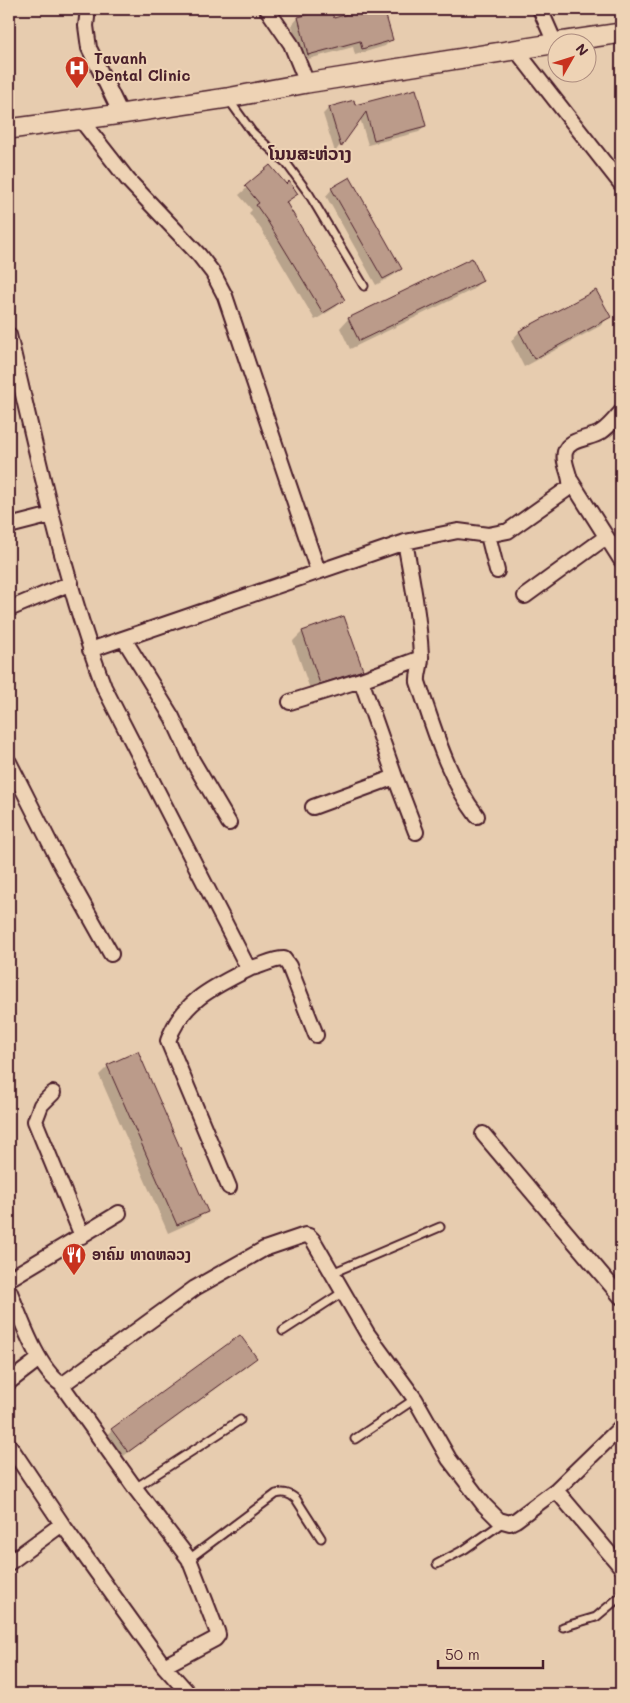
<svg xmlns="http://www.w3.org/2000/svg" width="630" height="1703" font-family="Mali,'Noto Sans Lao',sans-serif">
<rect width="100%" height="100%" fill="#e7ccaf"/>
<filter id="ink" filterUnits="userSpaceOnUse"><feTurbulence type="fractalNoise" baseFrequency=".02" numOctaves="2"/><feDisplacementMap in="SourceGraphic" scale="10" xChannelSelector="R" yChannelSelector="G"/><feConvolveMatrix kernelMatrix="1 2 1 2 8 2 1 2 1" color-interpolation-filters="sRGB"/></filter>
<g filter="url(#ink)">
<path fill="#0003" d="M368,9H382L391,40L385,46L355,55L353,47L301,61L292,25L298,18L330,10L333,19Z
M354,107L425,126L419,132L368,145L360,118L335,152L323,114L329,108Z
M270,167L286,186L297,193L286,203L343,300L336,307L315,320L261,229L249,213L252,210L239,195Z
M332,189L401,268L394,275L376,285L326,196Z
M481,281L472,290L350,349L340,328L348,319Z
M595,291L609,317L600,326L524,367L511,341L519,332Z
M343,617L362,670L353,679L311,692L293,641L302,632Z
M108,1066L206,1211L197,1220L168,1233L99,1075Z
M255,1358L246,1367L118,1460L103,1438L112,1430Z"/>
<path fill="#bb9b8a" stroke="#4a1f2b" d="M330,9L334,18L364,9H384L393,40L362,49L360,41L308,55L298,17Z
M416,89L426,126L374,140L366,112L341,147L329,107L354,100L355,105Z
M270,165L286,184L289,181L298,194L286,202L345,300L323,313L268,222L256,205L259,203L245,186Z
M350,177L402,269L383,279L331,188Z
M472,258L483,281L359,341L348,318Z
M596,290L611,317L534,359L519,331Z
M344,616L363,670L320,684L302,631Z
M138,1051L208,1212L177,1225L107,1065Z
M240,1335L257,1358L128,1452L111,1429Z"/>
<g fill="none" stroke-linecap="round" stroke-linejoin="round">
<defs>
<path id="lane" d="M229,100L252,132L287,164L309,194L364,286
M332,1273L440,1227
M283,1331L343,1292
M355,1439L415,1399
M135,1488L240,1420
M189,1559L276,1494C284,1492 289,1493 296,1499L321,1538
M437,1564L465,1549L505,1521
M563,1627L596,1617L621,1596"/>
<path id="street" d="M88,9L86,26L89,48L121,114
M267,9L291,44L307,83
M540,9L555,43
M516,50L621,184
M81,120L128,180L199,255L213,273L225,296L318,571
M9,335C37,452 62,575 104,687L246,964L251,968
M571,481L621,560
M9,526L52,515
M488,535L497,571
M405,542C412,579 419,617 421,655C422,664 417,673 418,682C434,728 447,777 477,816
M525,596L606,537
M9,609L71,583
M124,639L172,717L192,760L229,823
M90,650L405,542L458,531L488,535L508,531L570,487C572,475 562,464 565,452C569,438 591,439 601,432C609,427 615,419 621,412
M361,680L395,777L416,832
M290,702L361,680L421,658
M9,762L59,861L111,954
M313,807L395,777
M53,1093L41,1105L35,1121L82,1236
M483,1134L621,1297
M229,1187L168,1041C182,1000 216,986 251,968C262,966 272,959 284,959L289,966L316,1035
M9,1279L119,1213
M9,1290C20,1316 37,1368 61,1384L66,1382L195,1288L264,1249L305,1235L309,1236L313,1240L367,1333L415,1399L449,1459L484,1505L499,1520L510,1523L516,1520L556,1490L621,1427
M9,1382L39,1359
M61,1384L135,1488L189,1559L217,1631L218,1635L215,1639L164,1666
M9,1445L62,1524L164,1666L189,1694
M556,1490L621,1567
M9,1563L62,1524"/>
<path id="secondary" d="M560,42L621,33
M9,129L121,114L227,98L307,83L558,43"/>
</defs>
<use href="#lane" stroke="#4a1f2b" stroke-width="11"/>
<use href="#street" stroke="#4a1f2b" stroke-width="18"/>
<use href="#secondary" stroke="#4a1f2b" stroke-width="22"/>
<use href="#lane" stroke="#eed3b5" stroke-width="7"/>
<use href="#street" stroke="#eed3b5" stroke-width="14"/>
<use href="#secondary" stroke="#eed3b5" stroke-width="19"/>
</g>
</g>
<defs>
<symbol id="hospital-pin" viewBox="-11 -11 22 30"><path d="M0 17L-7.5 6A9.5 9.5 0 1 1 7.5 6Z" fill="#c8321e" stroke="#eed3b5"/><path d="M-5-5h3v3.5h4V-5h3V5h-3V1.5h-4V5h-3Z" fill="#fff"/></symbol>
<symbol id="restaurant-pin" viewBox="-11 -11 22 30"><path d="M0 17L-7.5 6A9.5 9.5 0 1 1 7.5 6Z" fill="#c8321e" stroke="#eed3b5"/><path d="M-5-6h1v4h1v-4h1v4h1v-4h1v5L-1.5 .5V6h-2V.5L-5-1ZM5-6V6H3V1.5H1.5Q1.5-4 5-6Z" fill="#fff"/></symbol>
</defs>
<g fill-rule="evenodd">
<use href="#hospital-pin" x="63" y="54" width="28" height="38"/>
<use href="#restaurant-pin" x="60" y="1241" width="28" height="38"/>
</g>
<g text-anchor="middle" stroke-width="4" stroke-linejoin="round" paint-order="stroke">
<g font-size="15" font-weight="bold" fill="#4a1f2b" stroke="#eed3b5" text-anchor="start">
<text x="94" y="64">Tavanh<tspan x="94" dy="17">Dental Clinic</tspan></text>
<text x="92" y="1260">ອາຄົມ ທາດຫລວງ</text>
</g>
<g font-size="18" font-weight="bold" fill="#4a1f2b" stroke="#eed3b5">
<text x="310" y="160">ໂນນສະຫ່ວາງ</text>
</g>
</g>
<rect width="630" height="1703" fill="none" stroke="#eed3b5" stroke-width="30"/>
<rect x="15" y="15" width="600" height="1673" fill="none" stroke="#4a1f2b" stroke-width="2" filter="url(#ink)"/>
<g transform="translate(572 58) rotate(51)"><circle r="24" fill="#eed3b5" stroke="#ac8b7e"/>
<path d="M0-4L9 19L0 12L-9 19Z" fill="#c8321e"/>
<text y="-8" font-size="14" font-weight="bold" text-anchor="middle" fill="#4a1f2b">N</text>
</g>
<path d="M438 1660v8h105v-8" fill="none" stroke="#4a1f2b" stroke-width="2.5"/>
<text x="445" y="1660" font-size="15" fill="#4a1f2b" stroke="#eed3b5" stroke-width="4" paint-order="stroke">50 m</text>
</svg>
